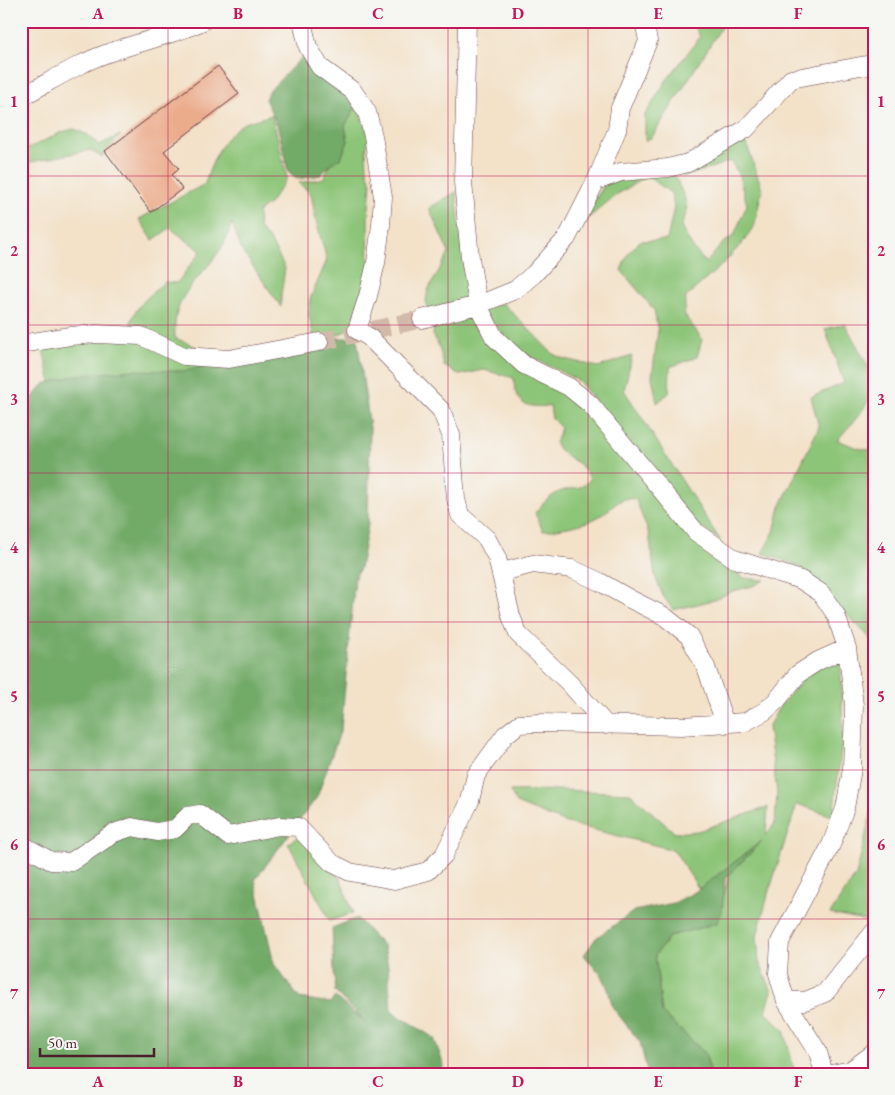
<svg xmlns="http://www.w3.org/2000/svg" width="895" height="1095" font-family="'EB Garamond',serif">
<rect width="100%" height="100%" fill="#f6f6f2"/>
<filter id="ink" filterUnits="userSpaceOnUse"><feTurbulence type="fractalNoise" baseFrequency=".02" numOctaves="2"/><feDisplacementMap in="SourceGraphic" scale="10" xChannelSelector="R" yChannelSelector="G"/><feConvolveMatrix kernelMatrix="1 2 1 2 8 2 1 2 1" color-interpolation-filters="sRGB"/></filter>
<filter id="wash" filterUnits="userSpaceOnUse"><feTurbulence type="fractalNoise" baseFrequency=".0096" numOctaves="4" result="noise"/><feDisplacementMap in="SourceGraphic" scale="20" xChannelSelector="R" yChannelSelector="G"/><feGaussianBlur stdDeviation="1.12" result="paint"/><feColorMatrix in="noise" values="0 0 0 0 0 0 0 0 0 0 0 0 0 0 0 0 0 1.4 0 .05"/><feComposite in="paint" operator="in"/></filter>
<g filter="url(#wash)">
<rect width="100%" height="100%" fill="#f3e1c8"/>
<path fill="#8dc578" stroke="#6c7252" d="M692,21H722L724,23L652,137L645,141V115L666,81L700,37Z
M357,105L369,138L366,150L367,170L371,183L368,218L369,266L353,324L344,332L337,335L314,339L309,315L310,299L327,260L316,221L311,194L299,183L324,178L330,164L341,158L348,141L345,126Z
M272,115L287,178L270,203L258,212L259,228L271,242L285,268L281,295V307L241,249L232,223C229,230 227,238 223,245C203,280 171,291 175,338L201,349L192,347L186,349L217,361L185,371L51,383L41,341L130,330C131,308 149,297 164,282L177,283L201,251L170,228L153,240L139,219L205,184C211,163 224,133 245,123C253,120 263,118 272,115Z
M74,129L88,135L99,145L121,135L105,151L102,157L90,150L21,164V150H25L62,132Z
M740,141L747,145L762,189L755,224L744,241L722,265L686,297L684,314L702,339L697,357L670,367L669,393L657,403L652,377L658,331L654,310L621,270L629,252L640,241L667,240L674,207L671,193L647,176L616,195L586,220L580,221L606,183L662,168L675,176L685,199L687,211L681,227L693,248L706,263L721,245L734,235L747,205L739,176L731,161L684,177L677,170Z
M456,192L469,313L487,339L566,391L590,410L708,550L726,567L744,578L765,580L753,586L733,591L714,600L673,610L663,596L655,576L649,534L636,500C621,494 612,509 600,516C583,526 562,528 543,531L535,513C541,505 548,498 557,493C569,486 581,492 590,479C581,458 564,460 555,443L561,428L552,419L550,406C526,408 514,405 514,378L484,370L460,375L444,366L439,346L433,335L434,325L426,301L428,290L449,253L429,208Z
M503,303L553,354L561,358L598,367L632,356L624,390L720,540L696,524L579,381L518,350L482,311Z
M845,324L874,377C874,403 853,422 837,440L858,448L874,451V639H871L799,566L762,553L774,532L780,507L819,427L811,397L844,383L825,329Z
M840,651L843,734L833,816L797,804L768,895L757,936L759,962L772,991L766,1012L784,1030L795,1074H711L705,1053L662,1013L655,955L670,936L717,923L729,875L754,849L699,889L674,850L563,822L516,803L510,791L562,790L630,793L675,833L698,831L768,807L766,835L775,823L777,792L768,727L780,706L805,677Z
M874,801V923L830,914L856,875Z
M300,836L340,878L353,913L330,921L288,843Z"/>
<path fill="#72aa68" stroke="#5e644a" d="M307,52L357,105L345,126L348,141L341,158L330,164L321,175L297,179L288,171L277,124L265,99L269,91Z
M336,338H357L370,428L368,525L360,568L355,577L341,729L317,797L255,880L274,964L299,998L330,1003L335,997L365,1022L335,992L332,928L357,918L384,947L388,966L391,1011L434,1038L443,1063L442,1074H21V517L25,514L21,477V414L28,402L44,384L77,375L133,370L185,371L266,347Z
M762,841L725,879L722,911L717,923L670,936L655,955L662,1013L705,1053L711,1074H645L647,1071L640,1042L613,1008L608,989L601,973L593,966L584,955L596,938L634,911L674,903L695,892Z"/>
<g id="blocks">
<path fill="#ebac8c" d="M218,66L239,94L164,151L179,169L172,175L182,189L151,212L105,151Z"/>
</g>
</g>
<g filter="url(#ink)">
<use href="#blocks" fill-opacity="0" stroke="#633c43" stroke-width="1"/>
<g fill="none" stroke-linecap="round" stroke-linejoin="round">
<path stroke="#d1baa9" stroke-width="18" stroke-dasharray="18 9" stroke-linecap="butt" d="M319,342L422,319"/>
<defs>
<path id="street" d="M302,21L308,47L320,67L353,91L367,112L373,136L383,197L381,225L376,263L368,296L357,330L369,337L441,410L451,435L456,499L460,515L487,539L497,558L511,616L518,634L570,684L606,725
M467,21L463,182L470,258L478,305L494,337L524,365L569,387L590,404L696,532L735,559L801,580L821,593L836,615L847,648L854,705L852,769L845,808L831,845L780,942L778,974L786,1001L818,1052L824,1074
M21,97C50,82 80,62 111,52C142,41 174,35 203,21
M596,181L621,172L668,168L688,163L746,129L791,79L866,65L874,68
M422,319L478,305L515,290L534,274L567,238L596,181L617,130L620,108L648,41L644,21
M21,344L70,336L97,334L141,336L184,356L229,359L319,342
M502,572L533,564L572,569L600,582L630,599L664,616L689,636L706,667L725,724
M21,844L51,861L71,862L114,833L132,827L157,832L175,829L188,816L200,814L228,836L279,826L298,827L332,863L350,872L394,880L428,871L444,855L470,801L476,775L505,735L519,724L540,723L681,726L745,722L765,711L777,700L798,674L818,661L847,648
M786,1001H805L825,993L874,932
M831,1074L851,1070L874,1053"/>
</defs>
<use href="#street" stroke="#633c43" stroke-width="19"/>
<use href="#street" stroke="#fff" stroke-width="18"/>
</g>
</g>
<path fill="none" stroke="#c2185b" stroke-width="1" stroke-opacity="0.55" d="M168,21V1074M308,21V1074M448,21V1074M588,21V1074M728,21V1074M21,176H874M21,325H874M21,473H874M21,622H874M21,770H874M21,919H874"/>
<rect width="895" height="1095" fill="none" stroke="#f6f6f2" stroke-width="55"/>
<path d="M40 1048v8h114v-8" fill="none" stroke="#4a1f2b" stroke-width="2.5"/>
<text x="48" y="1048" font-size="15" fill="#4a1f2b" stroke="#f6f6f2" stroke-width="4" paint-order="stroke">50 m</text>
<rect x="28" y="28" width="840" height="1040" fill="none" stroke="#c2185b" stroke-width="2"/>
<g font-size="16" text-anchor="middle" font-weight="bold" fill="#c2185b">
<text x="98" y="19">A</text>
<text x="238" y="19">B</text>
<text x="378" y="19">C</text>
<text x="518" y="19">D</text>
<text x="658" y="19">E</text>
<text x="798" y="19">F</text>
<text x="14" y="107">1</text>
<text x="881" y="107">1</text>
<text x="14" y="256">2</text>
<text x="881" y="256">2</text>
<text x="14" y="405">3</text>
<text x="881" y="405">3</text>
<text x="14" y="553">4</text>
<text x="881" y="553">4</text>
<text x="14" y="702">5</text>
<text x="881" y="702">5</text>
<text x="14" y="850">6</text>
<text x="881" y="850">6</text>
<text x="14" y="999">7</text>
<text x="881" y="999">7</text>
<text x="98" y="1087">A</text>
<text x="238" y="1087">B</text>
<text x="378" y="1087">C</text>
<text x="518" y="1087">D</text>
<text x="658" y="1087">E</text>
<text x="798" y="1087">F</text>
</g>
</svg>
